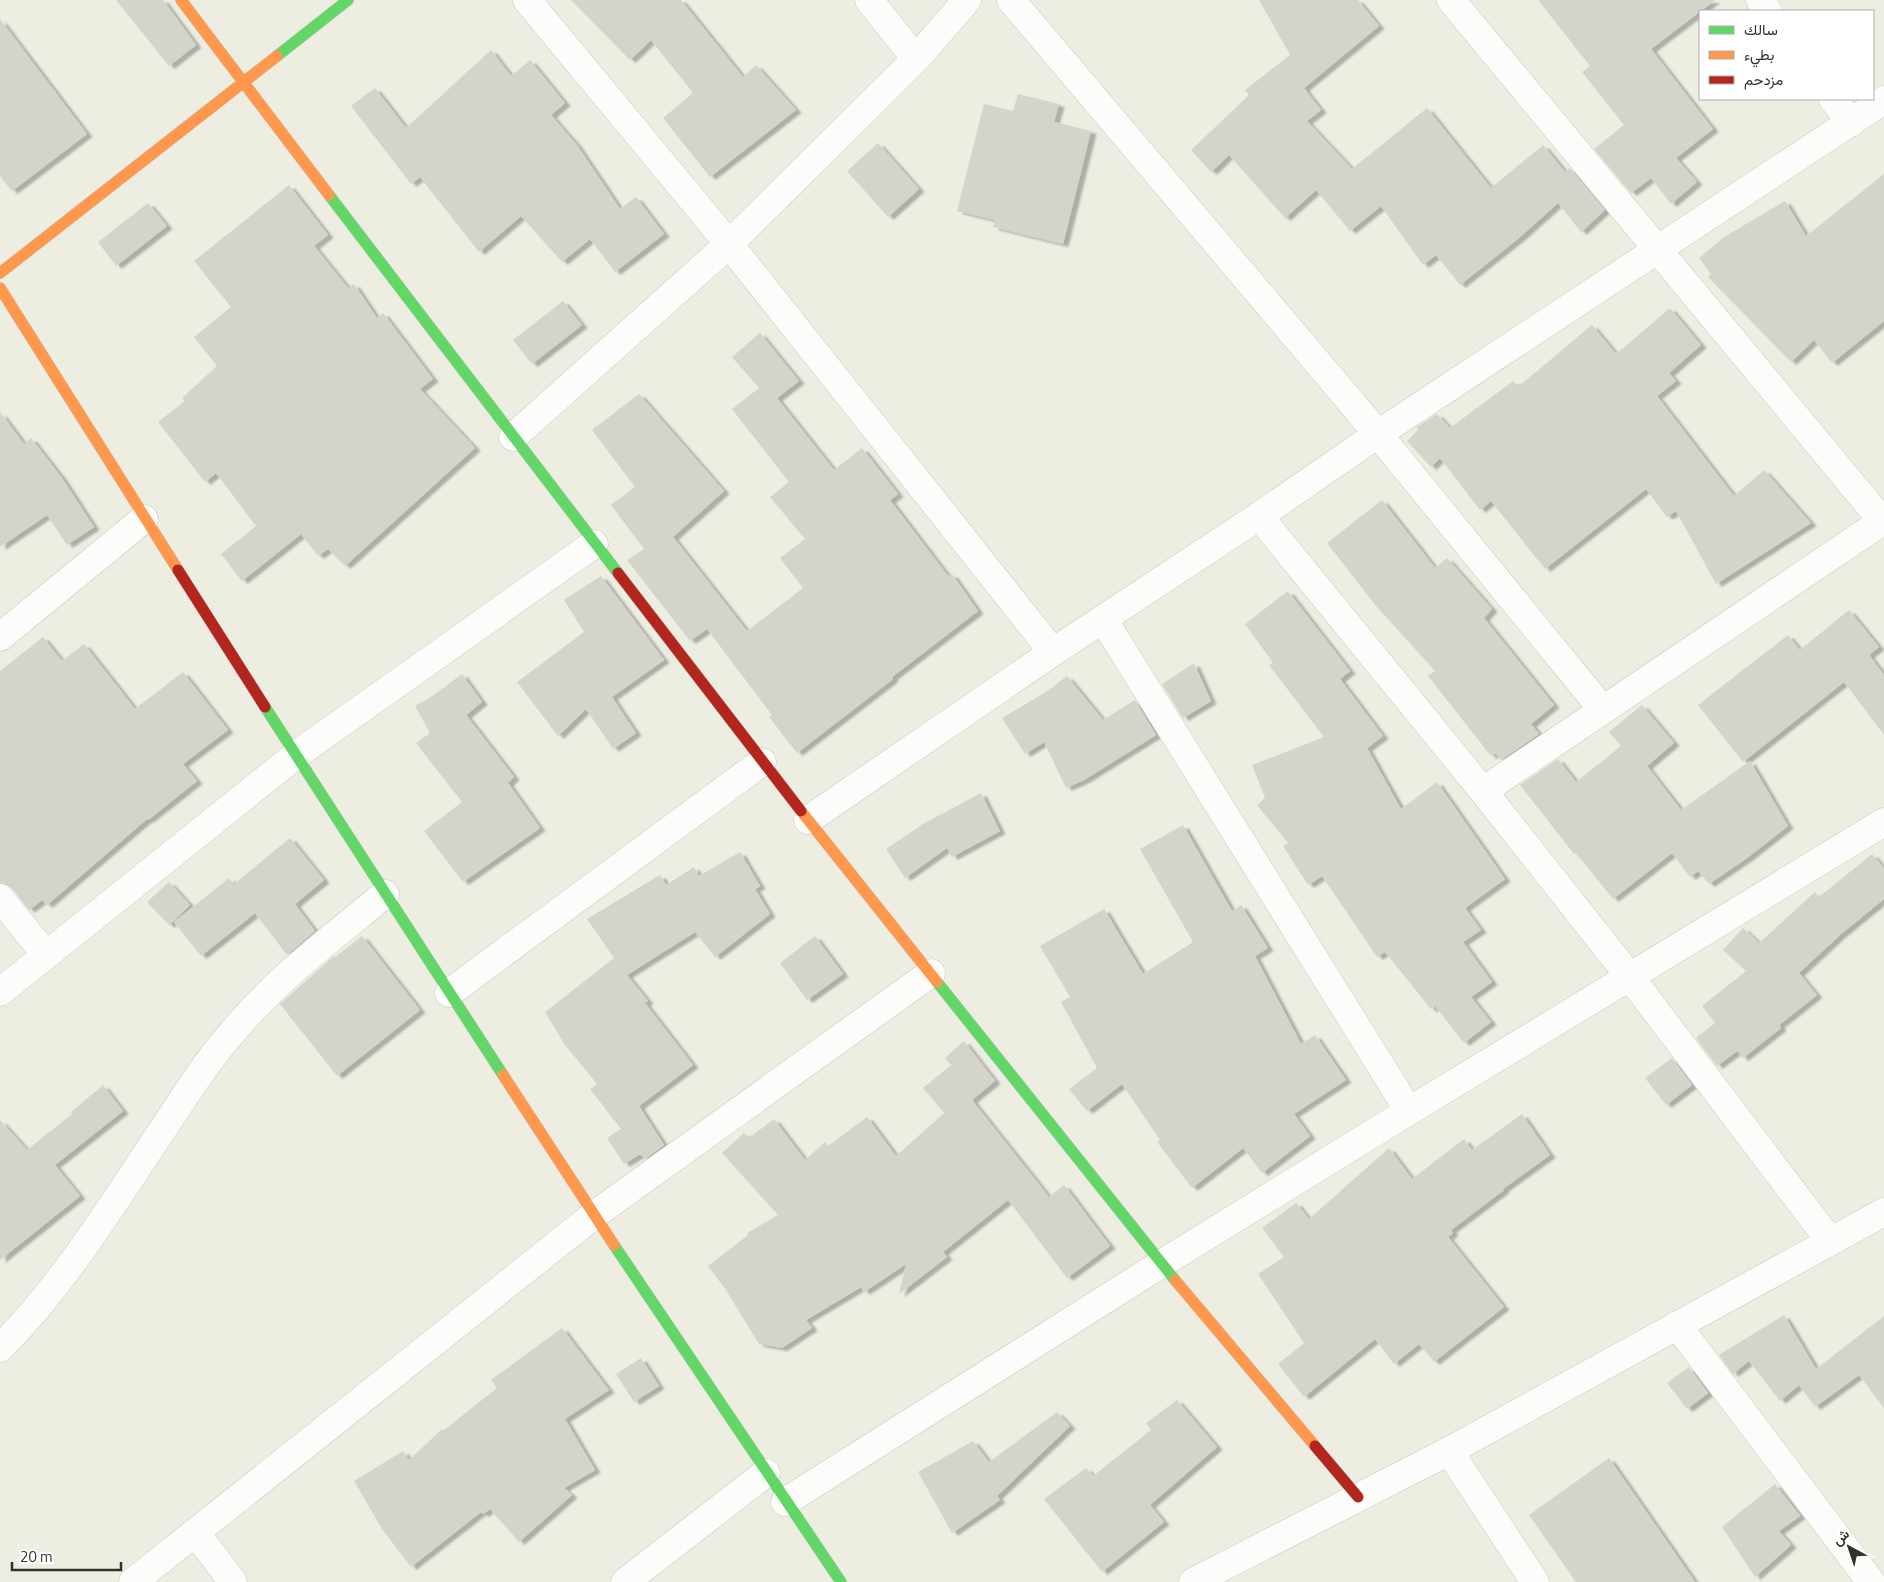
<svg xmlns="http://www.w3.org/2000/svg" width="1884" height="1582" font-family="'Titillium Web',Vazirmatn,sans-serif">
<defs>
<filter id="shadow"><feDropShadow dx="5.5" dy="3" stdDeviation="1" flood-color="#0004"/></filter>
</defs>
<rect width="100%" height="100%" fill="#edede2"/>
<path fill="#d4d4cb" filter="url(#shadow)" d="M116,0H163L196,45L169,66Z
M571,0H681L743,77L756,65L796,110L710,177L663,118L693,93L651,40L630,60Z
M1259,0H1358L1379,26L1304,88L1321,110L1307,121L1352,169L1427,108L1491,188L1543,145L1565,172L1570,168L1605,210L1581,232L1558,203L1519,238L1460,285L1436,255L1423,265L1381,206L1350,231L1316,190L1285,218L1229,155L1211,172L1191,150L1249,95L1245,90L1290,55Z
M1538,0H1715L1651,49L1713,129L1676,158L1697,182L1671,204L1651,178L1631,193L1594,149L1624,125L1582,72L1590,66Z
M0,19L87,134L12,191L0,176Z
M491,50L511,76L530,60L565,103L551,115L577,145L620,209L636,197L664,234L615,272L590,239L562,262L521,216L479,252L420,177L411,184L351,106L375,88L406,128Z
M1018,94L1059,104L1054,122L1091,131L1063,244L993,227L995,220L957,211L984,104L1013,111Z
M878,143L919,189L888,217L847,171Z
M1884,174V321L1832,363L1814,340L1791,362L1708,277L1711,274L1699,258L1724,237L1785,201L1806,236Z
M289,185L328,235L314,246L348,288L354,284L377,318L383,313L433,379L420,389L475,448L345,566L328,549L318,556L301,534L242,581L221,554L256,526L216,473L205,482L158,422L185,401L182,398L217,366L194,337L231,307L194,261Z
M148,203L167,226L116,266L98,242Z
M563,301L582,325L532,364L513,340Z
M1670,308L1701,345L1669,373L1676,381L1657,396L1734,496L1764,470L1811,523L1716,584L1676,511L1667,517L1646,489L1545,569L1491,501L1480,510L1440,458L1431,467L1407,441L1418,430L1417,427L1437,414L1450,428L1513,381L1518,387L1592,325L1616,354Z
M760,333L799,381L777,398L834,470L862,448L898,494L890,500L948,576L952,574L978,611L892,677L893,679L797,753L769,717L772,715L707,629L690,641L627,560L644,549L611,505L635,487L592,430L639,394L724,491L673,537L747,631L803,588L780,558L805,539L770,497L789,482L732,409L759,388L732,357Z
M0,412L24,444L31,438L62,478L94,527L67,545L47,515L0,547Z
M1382,500L1435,568L1447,558L1492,609L1484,618L1554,705L1531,724L1539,734L1501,760L1495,753L1491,756L1428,676L1435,671L1377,607L1327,543Z
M601,576L664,660L612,697L636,733L613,749L586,709L558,736L517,682L584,632L564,600Z
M1288,591L1350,671L1340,679L1383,736L1367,748L1401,809L1437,782L1505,879L1465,908L1481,930L1463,942L1492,982L1471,997L1491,1022L1464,1043L1435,1006L1431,1009L1385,952L1377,957L1322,876L1308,885L1283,846L1288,843L1257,805L1265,798L1252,765L1324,737L1269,665L1273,663L1245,624Z
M1849,610L1879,647L1869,655L1884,675V735L1844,682L1743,762L1698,705L1788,635L1800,650Z
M43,637L62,661L84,644L135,709L183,672L228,730L183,764L197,781L148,820L147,819L47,905L42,900L29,910L12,888L6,884L0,883V671Z
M1194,663L1211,701L1183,718L1162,684Z
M462,674L482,702L466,715L514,777L508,783L540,828L463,882L424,831L462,802L416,743L430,733L415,706L431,697Z
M1067,676L1103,720L1135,700L1156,735L1084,780L1066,788L1044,742L1025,754L1002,718L1046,692Z
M1642,705L1674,743L1647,766L1681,810L1750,761L1788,826L1747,858L1709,884L1698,871L1690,877L1672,853L1613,899L1576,853L1574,854L1520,785L1558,759L1576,782L1621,746L1609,732Z
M981,793L1000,831L952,857L947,848L905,878L886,849L923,824Z
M1183,825L1232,911L1241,905L1268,948L1255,956L1301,1044L1315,1035L1346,1080L1294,1114L1310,1136L1262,1173L1243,1148L1192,1188L1157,1142L1160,1140L1122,1084L1087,1111L1069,1089L1097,1068L1061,1002L1070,997L1040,946L1104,909L1143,974L1193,942L1140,849Z
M290,838L324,880L295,904L315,931L287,955L255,913L201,956L174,922L229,878L234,884Z
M740,852L760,886L755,889L770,914L715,957L695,932L627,975L648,1001L645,1003L693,1065L639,1106L664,1145L645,1159L640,1154L624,1164L607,1138L621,1129L590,1089L597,1084L565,1045L545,1012L614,958L587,919L660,875L666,885L694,867L699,876Z
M1872,854L1884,868V899L1841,934L1799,973L1817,995L1779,1025L1781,1028L1743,1058L1737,1051L1717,1066L1696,1038L1715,1023L1702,1006L1746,971L1723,950L1743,928L1759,943L1815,892L1819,897Z
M169,882L190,905L169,925L147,902Z
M362,936L420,1010L337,1076L280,1004L334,956L335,957Z
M815,936L843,974L807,1000L780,963Z
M964,1041L995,1081L972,1100L1049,1197L1064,1185L1110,1246L1067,1278L1008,1200L943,1252L947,1257L899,1294L906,1264L864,1292L861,1287L806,1320L812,1328L782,1348L759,1344L726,1290L708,1266L748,1235L747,1233L778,1215L722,1153L744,1133L749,1138L774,1119L805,1160L825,1142L828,1146L867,1117L896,1156L944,1113L923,1088L951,1065L945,1058Z
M1672,1058L1692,1085L1666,1105L1645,1078Z
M103,1085L123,1111L55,1165L80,1196L0,1260V1120L27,1150L72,1114L71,1112Z
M1522,1114L1550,1155L1503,1189L1504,1190L1451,1230L1453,1233L1448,1237L1504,1307L1434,1362L1419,1344L1394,1364L1375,1339L1304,1397L1278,1364L1304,1343L1258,1274L1284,1257L1262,1228L1296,1203L1309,1219L1389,1148L1412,1179L1464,1139L1472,1150Z
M1784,1315L1816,1369L1884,1316V1408L1859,1375L1815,1407L1799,1385L1780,1401L1749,1361L1733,1374L1719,1355Z
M562,1328L609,1390L565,1419L595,1470L564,1488L572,1495L519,1542L490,1509L483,1514L481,1512L411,1567L382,1529L354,1481L403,1451L409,1460L442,1429L444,1430L497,1388L491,1380Z
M641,1358L659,1386L634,1402L616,1374Z
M1689,1367L1708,1393L1687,1409L1667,1383Z
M1177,1400L1217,1447L1150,1505L1164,1522L1102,1572L1044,1499L1086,1468L1093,1476L1151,1430L1146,1423Z
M1057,1412L1070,1426L997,1496L1000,1500L952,1533L918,1472L973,1441L989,1462Z
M1609,1458L1695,1582H1576L1529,1515Z
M1775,1484L1800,1516L1779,1531L1791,1545L1755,1577L1722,1527Z"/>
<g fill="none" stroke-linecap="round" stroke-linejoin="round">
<defs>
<path id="street" d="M527,0L729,244L1053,652
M869,0L916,59
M1011,0L1378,434L1603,710
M1451,0L1884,523
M1760,0L1768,11
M1833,99L1851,123
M513,437L729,244L916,59L967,0
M1259,516L1483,791L1630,977L1830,1241
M1103,619L1409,1111
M0,637L144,519
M1483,791L1884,520
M808,820L1053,652L1259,516L1378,434L1884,100
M0,898L46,955
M0,992L296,755L594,544
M449,993L762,762
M1677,1325L1871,1582
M0,1348C66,1282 115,1200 167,1123C187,1093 207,1061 231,1034C275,980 332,938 385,894
M1449,1451L1535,1582
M785,1502L1161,1264L1409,1111L1884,822
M196,1533L233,1582
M133,1582L594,1215L931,973
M625,1582L766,1473
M1193,1582L1449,1451L1884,1212"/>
<path id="fast" d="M277,56L348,0
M329,195L618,573
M265,707L503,1075
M937,982L1175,1280
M614,1245L841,1582"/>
<path id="slow" d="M181,0L329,195
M0,273L277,56
M0,288L178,570
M801,811L937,982
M503,1075L614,1245
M1175,1280L1315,1446"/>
<path id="jam" d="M178,570L265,707
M618,573L801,811
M1315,1446L1358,1497"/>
</defs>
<use href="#street" stroke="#c8c8bf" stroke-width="29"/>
<use href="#fast" stroke="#c8c8bf" stroke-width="12"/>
<use href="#slow" stroke="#c8c8bf" stroke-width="12"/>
<use href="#jam" stroke="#c8c8bf" stroke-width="12"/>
<use href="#street" stroke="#fcfcfb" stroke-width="28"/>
<use href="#fast" stroke="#63d668" stroke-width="11"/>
<use href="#slow" stroke="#ff974d" stroke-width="11"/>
<use href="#jam" stroke="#b3261e" stroke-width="11"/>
</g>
<rect x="1699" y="10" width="175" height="90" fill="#ffffff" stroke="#adadaa"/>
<rect x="1709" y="26" width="25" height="8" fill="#63d668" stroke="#adadaa"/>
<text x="1744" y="35" font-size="15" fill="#32322a">سالك</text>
<rect x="1709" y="51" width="25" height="8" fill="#ff974d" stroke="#adadaa"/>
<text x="1744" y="60" font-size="15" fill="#32322a">بطيء</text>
<rect x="1709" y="76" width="25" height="8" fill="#b3261e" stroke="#adadaa"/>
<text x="1744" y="85" font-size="15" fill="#32322a">مزدحم</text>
<g transform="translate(1849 1547) rotate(320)" stroke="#ffffff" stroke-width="4" paint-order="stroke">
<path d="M0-4L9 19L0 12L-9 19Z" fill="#32322a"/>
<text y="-8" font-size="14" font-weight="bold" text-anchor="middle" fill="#32322a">ش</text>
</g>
<path d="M12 1562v8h109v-8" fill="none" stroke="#32322a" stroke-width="2.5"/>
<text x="20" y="1562" font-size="15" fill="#32322a" stroke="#ffffff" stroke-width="4" paint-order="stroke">20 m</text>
</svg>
